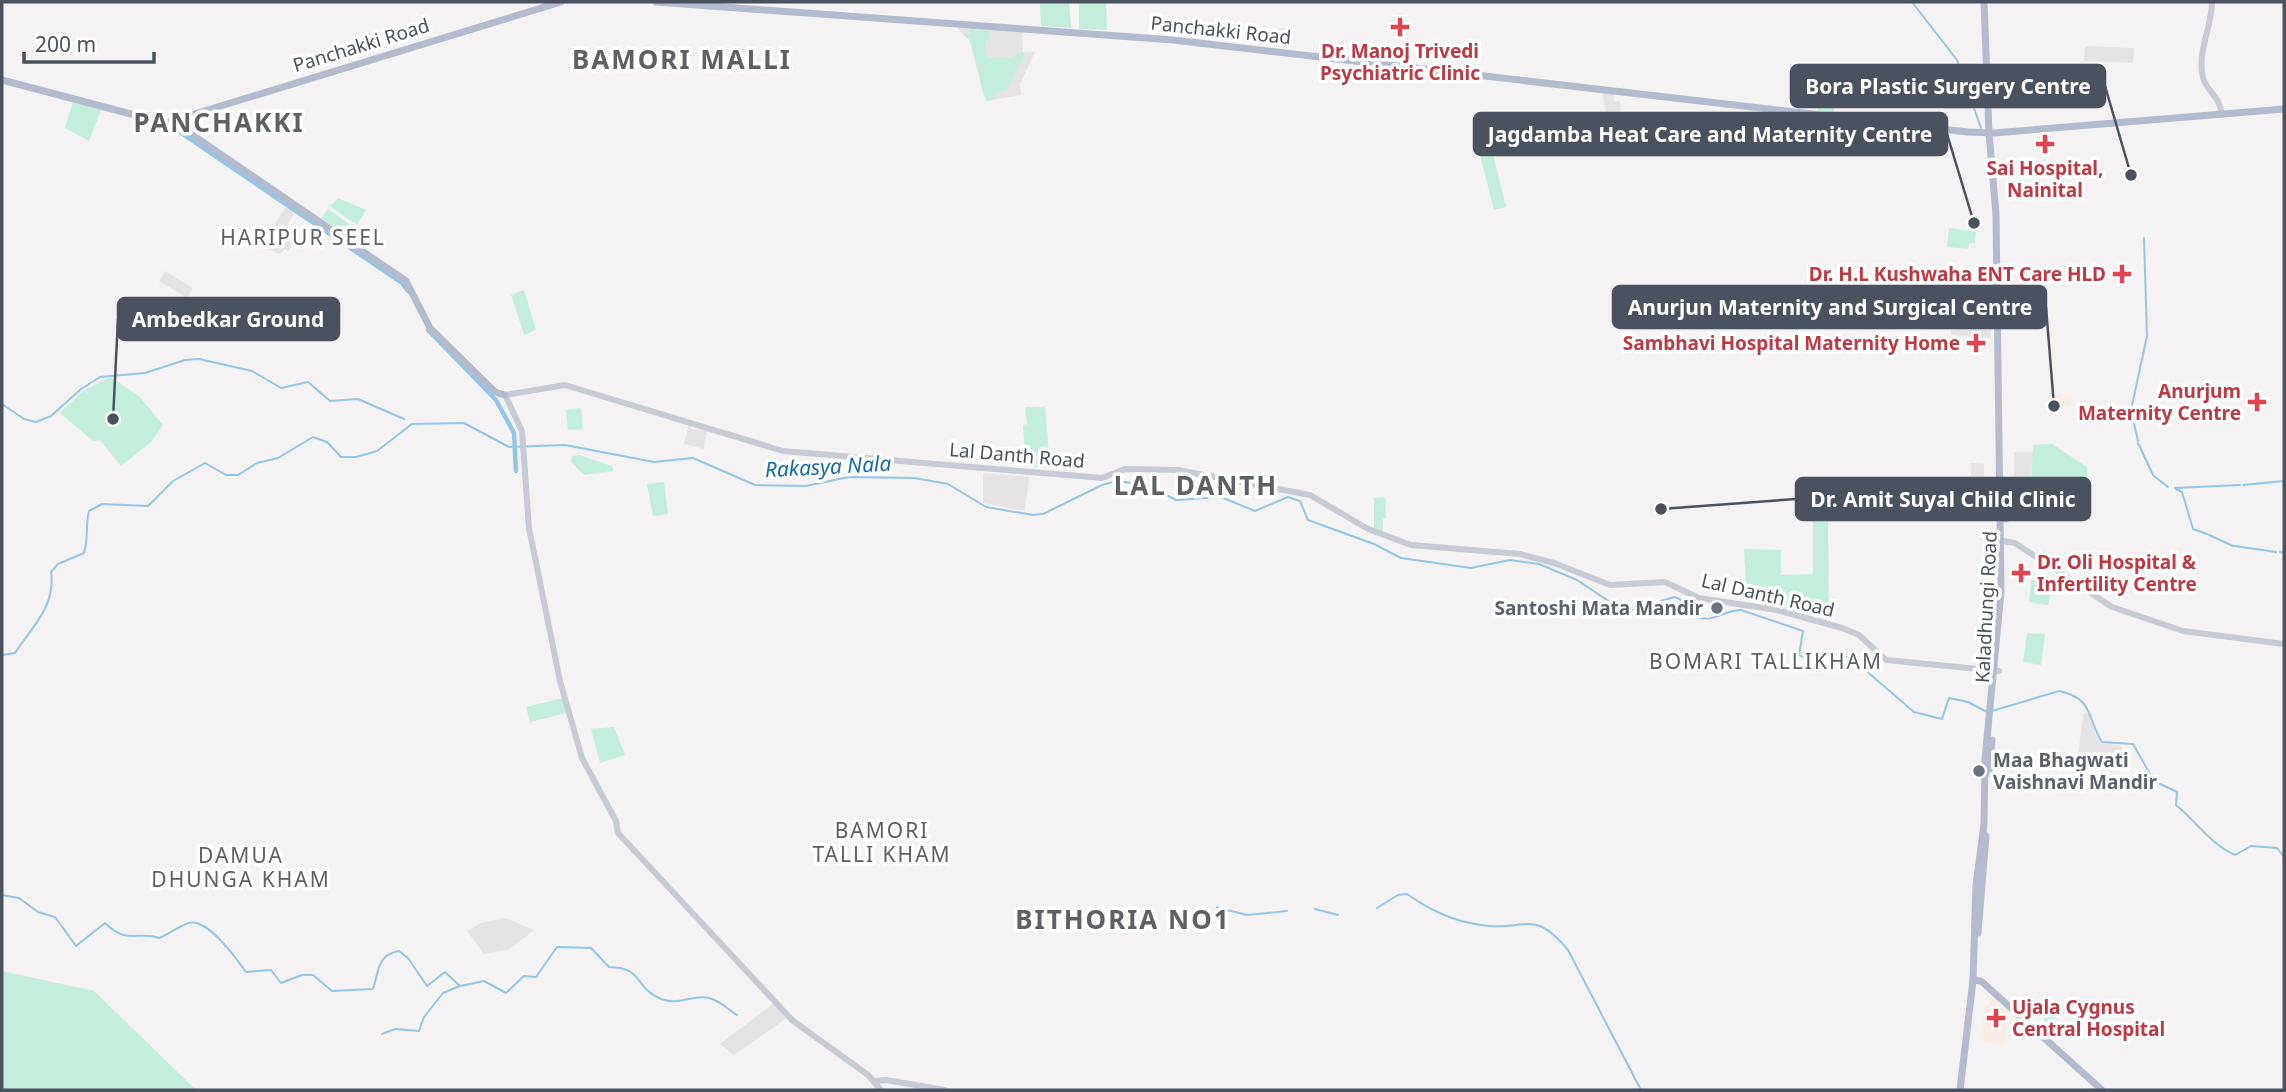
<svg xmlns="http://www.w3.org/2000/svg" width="2286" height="1092" font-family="'Noto Sans',sans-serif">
<rect width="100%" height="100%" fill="#f4f2f2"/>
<path fill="#e5e3e4" d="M960,26L1022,31L1023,52H1035L1020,84L1021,95L986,101L970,41L958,29Z
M2085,46L2134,48L2133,63L2084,61Z
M1603,93L1613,94L1614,101H1620L1621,117L1606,118Z
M287,205L295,211L286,228L297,236L288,251L285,249L280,254L261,246Z
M165,271L193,288L187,298L159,281Z
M1972,310L1988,311L1987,315L1991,316V338L1951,335L1953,315H1972Z
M689,424L692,429L707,431L704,449L684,444Z
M2014,452H2033L2031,477H2014Z
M1971,463L1984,464V490L1961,489V477L1971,476Z
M983,473L1029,477L1025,511L983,503Z
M2084,713L2091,714L2094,731L2101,743L2122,746L2121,761L2078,753Z
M505,918L534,930L510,949L484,954L467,931L481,923Z
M773,1004L787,1018L734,1055L720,1044Z"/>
<path fill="#fbebe5" d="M2050,394L2072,397L2070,407L2059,406L2057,417L2048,416Z
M1990,995L2008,1011L2004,1045L1981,1041L1985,1005H1989Z"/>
<path fill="#c4eedc" d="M1040,2H1069L1071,28L1041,26Z
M1079,2H1106L1107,30L1079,29Z
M1291,28V48L1274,46V29Z
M970,29L989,30V41H985L987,58H1012L1017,53L1026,52L1006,91L995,93L996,99L986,101L984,96L970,41L963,33L970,34Z
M1818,91L1835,92L1834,113L1818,111Z
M73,102L101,110L89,141L65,128Z
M1660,113H1679L1683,131L1663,132Z
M1491,146L1506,207L1494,210L1479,151Z
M338,198L366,210L357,225L330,206Z
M328,209L355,228L350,236L321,219Z
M1949,228L1976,232L1975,243H1969L1968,249L1947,247Z
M524,290L536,330L524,335L511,295Z
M110,377L139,396L163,425L151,442L121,466L100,440L93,441L60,413L83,391Z
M1025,407H1045L1050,468L1033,467V452H1025L1023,425L1027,424Z
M581,408L583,429L568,430L566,410Z
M2052,444L2087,467L2089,511L2030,507L2033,445Z
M579,455L612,466L613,471L584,475L571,462L572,456Z
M664,482L668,514L653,516L647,484Z
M1385,497L1386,518L1383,519V532L1374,529V498Z
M1813,511H1828L1829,620L1747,601L1744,549L1781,550V575L1813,574Z
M2031,580L2054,582L2048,605L2029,602Z
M2027,633L2045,634L2041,665L2023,662Z
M563,698L567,713L530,722L526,707Z
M614,727L625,755L600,763L591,729Z
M2,971L94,991L196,1090H2Z
M2047,1003L2064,1004V1015H2056L2049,1036L2042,1033Z"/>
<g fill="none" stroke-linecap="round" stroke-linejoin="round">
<path stroke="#93c6e9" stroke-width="2" d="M1912,2L1957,60L1981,128
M2,404L24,419L36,422L51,416L81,389L100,377L145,373L185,360L199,359L252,371L281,388L308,382L330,401L358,399L404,419
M2138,441L2131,410L2147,336L2144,238
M2138,443L2153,475
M2154,476L2168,487
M2243,485L2284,481
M2175,488L2240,485
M2176,489L2182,492L2193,529L2207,534
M2209,535L2233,546
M2235,546L2276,552
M2280,552L2284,553
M2,655L15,653C32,627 56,606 51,572L58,564L84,553C89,535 85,526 89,511L102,504L148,506L173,481L205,463L226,475H238L257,463L278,458L313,437L327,442L341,457H356L377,451L412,424L464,423L509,447L565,445L654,462L693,458L755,485L806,486L849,477L914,478L948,484L986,507L1033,515L1043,514L1102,485L1117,481L1147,485L1176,500L1221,497L1255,511L1288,497L1300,501L1308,520L1374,544L1401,558L1471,568L1510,560L1539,564L1577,580L1625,612L1674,597L1680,599L1690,616C1716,624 1720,611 1741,610L1803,631L1799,655L1807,658L1830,654L1847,657L1856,662L1914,712L1942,719L1949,698L1968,702L1987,712
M1992,711L2059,691C2094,698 2087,719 2102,742L2133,744L2154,781L2177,792L2176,805C2196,821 2211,845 2235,855L2251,846L2277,848L2284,857
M2,895L19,898L38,912L55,917L76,946L105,923C128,946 139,930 159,938C169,934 179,926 189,923C208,918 236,958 246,972L271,970L281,983L302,975H313L332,991L373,989C379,973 376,955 399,951L408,958L427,986L445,972L460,986L484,981L506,993L524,976L536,977L557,947L591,948L609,967C645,968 632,986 661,999C678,1006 693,994 709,998C719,1000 729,1010 737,1015
M1217,907L1222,909
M1377,908L1398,895L1407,894C1430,910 1452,921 1481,925C1526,932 1532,907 1568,950L1641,1090
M1315,909L1338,915
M1227,910L1247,915L1287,911
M382,1034L395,1029L419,1031L424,1017L443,993L460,986"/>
<path stroke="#93c6e9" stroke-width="4.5" d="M171,126L402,283L408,291
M428,330L496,400L514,433L516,471"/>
<path stroke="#c6cbd5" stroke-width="6" d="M2212,2C2212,26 2199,47 2202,72C2204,92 2219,92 2222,115
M2002,541L2015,543L2112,607L2183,631L2284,644
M874,1081L886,1080L945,1090
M881,1090L868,1075L792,1020L618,833L616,821L582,758L560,681L529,528L522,431L505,395L565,385L783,451L1102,478L1125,469L1178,470L1310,495L1368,529L1411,545L1520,554L1554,563L1610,585L1665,582L1699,598L1777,610L1842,628L1859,635L1886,660L1999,671"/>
<path stroke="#b3bccf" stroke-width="7" d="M656,2L1173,40L1968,132L1994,133L2284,109
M2,80L165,123L561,2
M172,121L406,281L430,328L495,392L505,395
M2005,485L2006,519
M1989,773L1992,740
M1978,933L1986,836L1983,833
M1973,980L1981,981L2102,1090
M1960,1090L1973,980L1976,885L1984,824L1985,759L2001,592L1996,214L1989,133L1984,2"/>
</g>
<g fill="#e0444e" stroke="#fff" stroke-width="2.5">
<path d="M1396.5 16.5h7v7h7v7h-7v7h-7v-7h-7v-7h7z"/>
<path d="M2041.5 133.5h7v7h7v7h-7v7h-7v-7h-7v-7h7z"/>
<path d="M2118.5 263.5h7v7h7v7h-7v7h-7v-7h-7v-7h7z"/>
<path d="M1972.5 332.5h7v7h7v7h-7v7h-7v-7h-7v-7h7z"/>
<path d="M2253.5 391.5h7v7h7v7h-7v7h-7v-7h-7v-7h7z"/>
<path d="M2017.5 562.5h7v7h7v7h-7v7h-7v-7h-7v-7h7z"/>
<path d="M1992.5 1007.5h7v7h7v7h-7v7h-7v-7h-7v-7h7z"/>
</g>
<g fill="#6b7280" stroke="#fff" stroke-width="2.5">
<circle cx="1717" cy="608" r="7"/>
<circle cx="1979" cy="771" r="7"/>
</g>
<g text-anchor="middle" stroke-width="7" stroke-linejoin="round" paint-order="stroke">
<g font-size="19" fill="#4a515f" stroke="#fff">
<text transform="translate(1221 30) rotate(6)" y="7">Panchakki Road</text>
<text transform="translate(361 45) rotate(-17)" y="7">Panchakki Road</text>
<text transform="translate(1017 455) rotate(5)" y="7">Lal Danth Road</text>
<text transform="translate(1768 595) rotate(13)" y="7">Lal Danth Road</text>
<text transform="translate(1986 607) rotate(-87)" y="7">Kaladhungi Road</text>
</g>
<g font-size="19" font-weight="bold" fill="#be3a42" stroke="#fff" text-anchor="end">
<text x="1400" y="58" text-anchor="middle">Dr. Manoj Trivedi<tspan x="1400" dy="22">Psychiatric Clinic</tspan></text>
<text x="2045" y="175" text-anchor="middle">Sai Hospital,<tspan x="2045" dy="22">Nainital</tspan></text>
<text x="2106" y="281">Dr. H.L Kushwaha ENT Care HLD</text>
<text x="1960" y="350">Sambhavi Hospital Maternity Home</text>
<text x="2241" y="398">Anurjum<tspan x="2241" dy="22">Maternity Centre</tspan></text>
<text x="2037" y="569" text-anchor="start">Dr. Oli Hospital &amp;<tspan x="2037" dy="22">Infertility Centre</tspan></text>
<text x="2012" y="1014" text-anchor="start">Ujala Cygnus<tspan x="2012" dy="22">Central Hospital</tspan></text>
</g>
<g font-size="19" font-weight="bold" fill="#5b616d" stroke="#fff" text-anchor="end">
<text x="1703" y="615">Santoshi Mata Mandir</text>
<text x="1993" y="767" text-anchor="start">Maa Bhagwati<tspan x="1993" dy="22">Vaishnavi Mandir</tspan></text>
</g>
<g font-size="21" letter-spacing="2" fill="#5e6066" stroke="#fff">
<text x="303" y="245">HARIPUR SEEL</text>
<text x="1766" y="669">BOMARI TALLIKHAM</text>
<text x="882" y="838">BAMORI<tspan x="882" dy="24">TALLI KHAM</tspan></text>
<text x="241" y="863">DAMUA<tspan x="241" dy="24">DHUNGA KHAM</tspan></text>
</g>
<g font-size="21" font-style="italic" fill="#136ca9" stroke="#fff">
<text transform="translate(828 467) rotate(-3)" y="7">Rakasya Nala</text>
</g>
<g font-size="26" font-weight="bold" letter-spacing="2" fill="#5e6066" stroke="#fff">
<text x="682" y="69">BAMORI MALLI</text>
<text x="219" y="132">PANCHAKKI</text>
<text x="1196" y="495">LAL DANTH</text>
<text x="1123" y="929">BITHORIA NO1</text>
</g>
</g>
<path fill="none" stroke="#4a515f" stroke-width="2.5" d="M2131 175L2105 86M1974 223L1947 134M2054 406L2046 307M113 419L118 319M1661 509L1796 499"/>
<g fill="#4a515f" stroke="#fff" stroke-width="2.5">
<circle cx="2131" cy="175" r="7"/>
<circle cx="1974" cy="223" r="7"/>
<circle cx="2054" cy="406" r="7"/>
<circle cx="113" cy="419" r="7"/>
<circle cx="1661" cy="509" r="7"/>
</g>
<g fill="#4a515f" stroke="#4a515f" stroke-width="2.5">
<rect x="1791" y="65" width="314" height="42" rx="7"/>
<rect x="1474" y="113" width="473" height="42" rx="7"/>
<rect x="1613" y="286" width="433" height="42" rx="7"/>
<rect x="118" y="298" width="221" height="42" rx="7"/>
<rect x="1796" y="478" width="294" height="42" rx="7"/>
</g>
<g font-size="21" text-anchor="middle" font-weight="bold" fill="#fff">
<text x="1948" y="94">Bora Plastic Surgery Centre</text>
<text x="1710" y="142">Jagdamba Heat Care and Maternity Centre</text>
<text x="1830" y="315">Anurjun Maternity and Surgical Centre</text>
<text x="228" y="327">Ambedkar Ground</text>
<text x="1943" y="507">Dr. Amit Suyal Child Clinic</text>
</g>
<rect width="2286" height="1092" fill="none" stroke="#4a515f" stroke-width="7"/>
<path d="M24 52v10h130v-10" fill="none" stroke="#4a515f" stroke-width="3.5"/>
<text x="35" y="52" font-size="21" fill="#4a515f" stroke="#ffffff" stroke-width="5" paint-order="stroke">200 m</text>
</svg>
